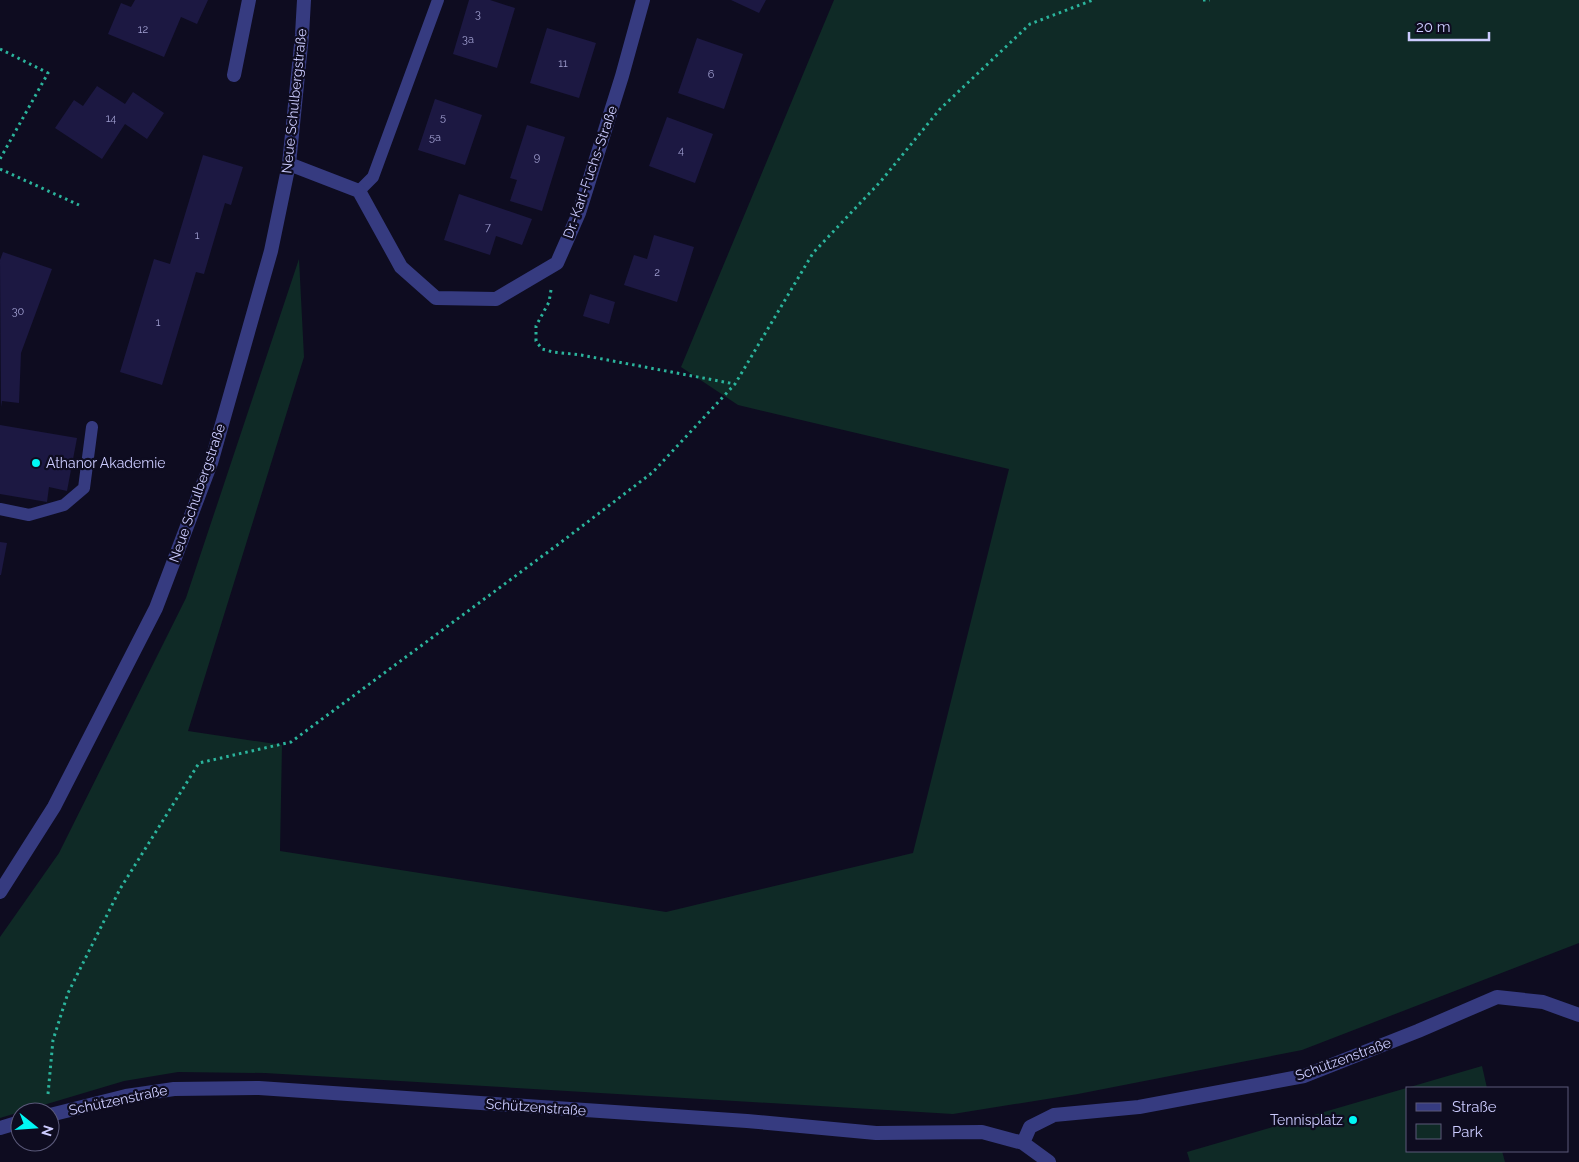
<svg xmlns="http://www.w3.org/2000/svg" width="1579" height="1162" font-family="Raleway,sans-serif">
<rect width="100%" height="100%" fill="#0e0c20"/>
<path fill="#0f2a26" d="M834,0H1579V943L1302,1050L1078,1094L953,1114L265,1073L178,1072L124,1081L0,1118V937L59,853L186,598L299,259L304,357L188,731L282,745L280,851L666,912L913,853L1009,469L738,405L681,367Z
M1482,1066L1487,1088H1408V1151H1502L1505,1162H1190L1187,1152Z"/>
<path fill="#1c1842" d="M135,0H208L197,24L181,17L164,57L108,34L121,3L131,7Z
M469,0H490L515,8L497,68L453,54Z
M731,0H766L759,13Z
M547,28L596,43L579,98L530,83Z
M697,38L743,54L724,109L678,93Z
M97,86L125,104L133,92L164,113L147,139L125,124L102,159L55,128L74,100L83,106Z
M435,99L482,115L465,165L418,150Z
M667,117L713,134L695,183L649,166Z
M527,125L565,137L542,211L510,201L517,180L510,178Z
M203,155L243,167L231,205L225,203L204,274L196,272L162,385L120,372L154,259L170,264Z
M459,194L532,219L522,245L496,236L490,255L444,240Z
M654,235L694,247L677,302L624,285L634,255L647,259Z
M3,252L52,269L21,353L19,403L2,401L1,407L0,260Z
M590,294L615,302L609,324L583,316Z
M0,425L77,438L67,491L49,487L47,502L0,494Z
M0,542L7,543L1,575H0Z"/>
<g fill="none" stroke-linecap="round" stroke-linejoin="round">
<path stroke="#2bb49c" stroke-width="3" stroke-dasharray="2.5 4" stroke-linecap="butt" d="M1203,0H1210
M0,49L48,73L0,159
M0,169L79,205
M551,290L549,302L536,326V341L542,349L553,352L581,355L735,384
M48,1094L53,1040L68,993L120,889L199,763L291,742L560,543L653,472L735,384L813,253L881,181L940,109L1030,24L1093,0"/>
<path stroke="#363b80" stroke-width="12" d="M359,191L373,177L438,0
M0,509L29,515L64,505L84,488L92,427"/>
<path stroke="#363b80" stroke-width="14" d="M234,75L249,0
M289,164L359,191L401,267L436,298L496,299L557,263L579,213L622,76L643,0
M50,1115L126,1096L174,1089L259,1088L747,1121L876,1133L982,1132L1023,1143L1049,1162
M0,1128L20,1122
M1023,1143L1030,1127L1054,1115L1139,1107L1304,1076L1418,1031L1497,997L1543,1002L1579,1015"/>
<path stroke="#363b80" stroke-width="14" d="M0,892L54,807L156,608L211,463L271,251L289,164L302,35L304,0"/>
</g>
<g fill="#00f7f4" stroke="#0e0c20" stroke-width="2">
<circle cx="36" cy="463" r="5"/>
<circle cx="1353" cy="1120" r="5"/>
</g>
<g text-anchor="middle" stroke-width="4.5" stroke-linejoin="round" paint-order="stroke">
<g font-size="11" fill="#a09fd0">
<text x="478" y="18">3</text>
<text x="143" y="33">12</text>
<text x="468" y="43">3a</text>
<text x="563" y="67">11</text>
<text x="711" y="78">6</text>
<text x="443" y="121">5</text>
<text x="111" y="122">14</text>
<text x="435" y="141">5a</text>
<text x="681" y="154">4</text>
<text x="537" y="161">9</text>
<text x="488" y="231">7</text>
<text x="197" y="239">1</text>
<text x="657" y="276">2</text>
<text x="18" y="315">30</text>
<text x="158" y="326">1</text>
</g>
<g font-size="14" fill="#ccf" stroke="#0e0c20">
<text transform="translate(294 101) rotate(-84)" y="5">Neue Schulbergstraße</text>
<text transform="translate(590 172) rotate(-71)" y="5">Dr.-Karl-Fuchs-Straße</text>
<text transform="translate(197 493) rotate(-71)" y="5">Neue Schulbergstraße</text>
<text transform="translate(1343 1059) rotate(-20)" y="5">Schützenstraße</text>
<text transform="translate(118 1100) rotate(-12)" y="5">Schützenstraße</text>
<text transform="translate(536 1107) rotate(4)" y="5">Schützenstraße</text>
</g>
<g font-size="14" fill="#ccf" stroke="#0e0c20" text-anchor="start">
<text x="46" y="468">Athanor Akademie</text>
<text x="1343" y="1125" text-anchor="end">Tennisplatz</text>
</g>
</g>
<rect x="1406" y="1087" width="162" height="65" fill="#0e0c20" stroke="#5a5979"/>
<rect x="1416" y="1103" width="25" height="8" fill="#363b80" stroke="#5a5979"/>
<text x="1452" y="1112" font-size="15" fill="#ccccff">Straße</text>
<rect x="1416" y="1124" width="25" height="15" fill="#0f2a26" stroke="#5a5979"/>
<text x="1452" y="1137" font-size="15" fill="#ccccff">Park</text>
<g transform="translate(35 1127) rotate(107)"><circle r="24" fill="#0e0c20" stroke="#5a5979"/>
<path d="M0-4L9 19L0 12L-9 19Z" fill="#00f7f4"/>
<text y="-8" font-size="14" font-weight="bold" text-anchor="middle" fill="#ccccff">N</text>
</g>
<path d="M1409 32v8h80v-8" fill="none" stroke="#ccccff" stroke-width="2.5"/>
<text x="1416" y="32" font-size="15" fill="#ccccff" stroke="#0e0c20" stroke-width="4" paint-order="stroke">20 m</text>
</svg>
